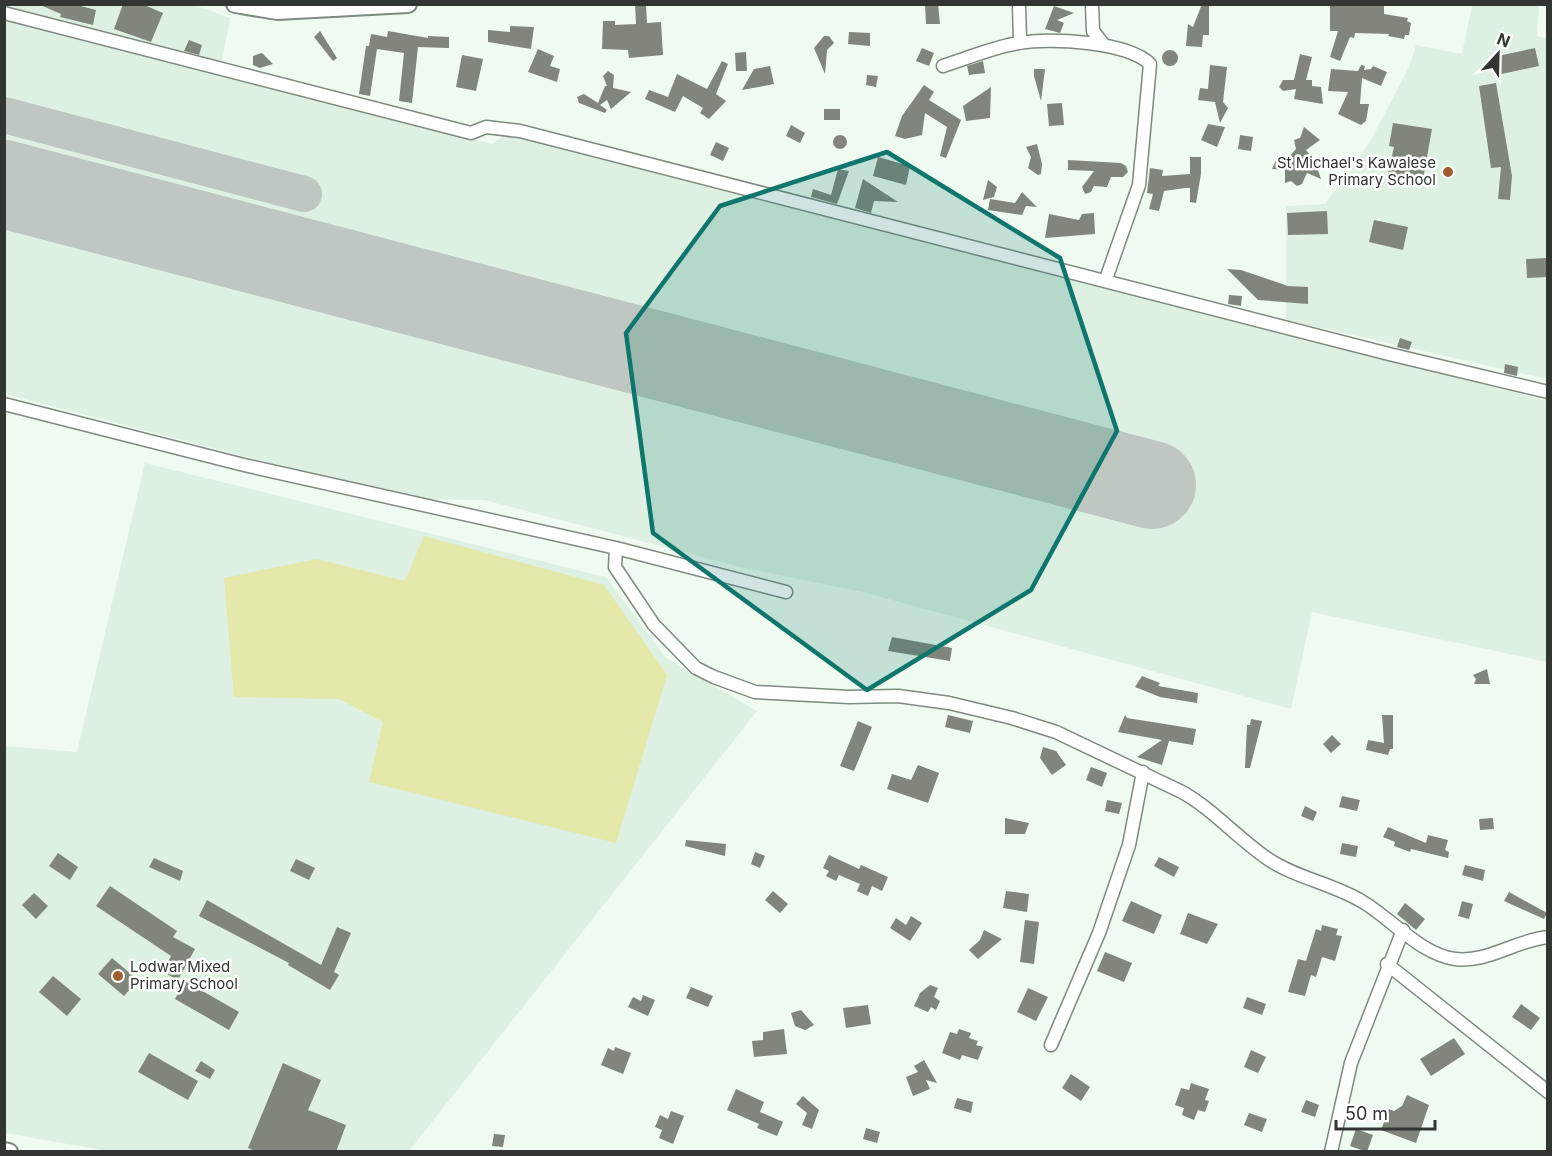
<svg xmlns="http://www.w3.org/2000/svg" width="1552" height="1156" font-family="Inter,sans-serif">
<rect width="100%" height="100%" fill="#effaf0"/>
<path fill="#def0e1" d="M5,5H194L230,18L221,66Z
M1472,5H1539L1537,36L1548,39L1547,379L1286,320V206L1325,204L1371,140L1409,67L1416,45L1462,54Z
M4,19L433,130L493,144L506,133L1547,401V662L1312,612L1291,709L863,592L745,568L484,500L408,499L5,394Z
M145,463L606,577L666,658L757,711L409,1151H108L5,1133V746L77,752Z"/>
<path fill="#e4e8a8" d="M424,536L604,585L667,675L616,843L369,782L383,722L339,699L234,697L224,578L317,559L405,581Z"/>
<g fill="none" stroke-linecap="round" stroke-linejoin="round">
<path stroke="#bec8c0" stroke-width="36" d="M4,115L304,194"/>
<path stroke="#bec8c0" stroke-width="88" d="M4,184L1152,485"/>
</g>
<path fill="#80867b" d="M38,4H73L96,10L93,25L60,17L61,14Z
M123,4H142L163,13L151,42L114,29Z
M635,4H646L647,23L661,22L663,55L629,58L628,50L602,49L603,21H615V25L636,24Z
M925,4H938L940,24H926Z
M1202,4H1209V35H1203L1202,47L1186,46L1188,24L1193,27Z
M1330,4H1384V14L1408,18L1407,21L1411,23L1409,35H1405L1404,39L1388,36L1389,34L1355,33L1354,38L1350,37L1340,61L1330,57L1338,31H1330Z
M1054,6L1074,13L1057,20L1064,23L1060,33L1045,29Z
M510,26L534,27L531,49L488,42V30L510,32Z
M320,31L337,58L333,61L314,37Z
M388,31L428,38V36L449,37V48L418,47L412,103L399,101L404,53L377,49L370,96L359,94L366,46H369L371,34L387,37Z
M849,32L870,33V46L848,44Z
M824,36H829L834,43L827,50L825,74L814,48Z
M189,40L202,45L199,55L184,51Z
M922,48L934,53L929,66L916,61Z
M1535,48L1539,66L1497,75L1493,57Z
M538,49L554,56L550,66L560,69L557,82L528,72Z
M1162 58a8 8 0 1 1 16 0a8 8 0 1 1-16 0Z
M746,52L747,71H736L735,53Z
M261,53L263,54L273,64L260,68L253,65V56Z
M1300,54L1312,57L1306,80H1312V86L1321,87L1323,104L1294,99L1296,89L1283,91L1279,87L1283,80H1294Z
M462,55L483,59L476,91L456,87Z
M722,61L728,64L716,94L726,101L709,119L700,113L703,108L683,96L675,112L645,99L649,90L668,97L677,74L707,89Z
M983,61L985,73L969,75L967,66Z
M1210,65L1227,67L1223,102L1228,108L1220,123L1215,102L1198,100L1200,88L1208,89Z
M1361,65L1365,66L1364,70L1371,69L1373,66L1387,72L1381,86L1362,78L1360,104H1369L1366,121L1361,125L1338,114L1348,92L1328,91L1331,69L1358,71Z
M770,66L774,84L742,90L754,69Z
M1034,69H1045L1041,101L1034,76Z
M608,71L614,75L613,88L631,92L611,109L607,100L600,105L607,110L605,113L579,103L577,97L584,94L598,103L605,86H607L603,76Z
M867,75L878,76L876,87L866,85Z
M1496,83L1512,176L1510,200L1498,199L1501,167L1491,168L1479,86Z
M924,85L934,92L929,100L961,120L946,158L940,156L947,127L925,113L922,135L905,139L895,136L902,116Z
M991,87L990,118L966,121L963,106Z
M1062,103L1064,125L1049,126L1047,104Z
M824,109H840V120H824Z
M1393,123L1432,129L1422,185L1387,178L1394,147L1389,146Z
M1208,124L1225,127L1217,147L1201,140Z
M791,125L805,133L800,143L786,136Z
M1304,127L1320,140L1306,150L1315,161L1321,179L1307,173L1302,184L1297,186L1291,181L1285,183V170L1272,169L1278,156L1286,160L1296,149L1294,140L1300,138Z
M1240,135L1253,137L1251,151L1238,149Z
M833 142a7 7 0 1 1 14 0a7 7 0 1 1-14 0Z
M716,142L729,148L723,161L710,155Z
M1037,144L1042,164L1041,174L1038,175L1028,168L1031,157L1026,147Z
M878,157L910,166L906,185L873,176Z
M1190,157H1201V174L1196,203L1190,202V188H1185L1164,191L1159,211L1149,209L1153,194L1147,193L1150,168L1163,170L1162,176L1190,174Z
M1068,160L1121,163L1126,166L1128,172L1123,177H1111L1107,187L1094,186L1091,192L1085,194L1082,187L1094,171L1068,170Z
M838,169L849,171L837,204L811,197L813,189L831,195Z
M863,179L898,202L874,201L871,213L855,208Z
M988,180L997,187L994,197L983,200Z
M1022,192L1037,207L1026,206L1022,215L988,210L990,199L1015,203Z
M1327,211L1328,234L1288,235L1287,213Z
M1094,213L1095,234L1045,238L1049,214L1079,220L1082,214Z
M1374,220L1408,227L1403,250L1369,242Z
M1548,258V277L1527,278L1526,259Z
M1227,269L1241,270L1288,286L1308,287V304L1258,300Z
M1229,295L1242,296L1241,306L1228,304Z
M1400,338L1412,342L1409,350L1397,347Z
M1505,364L1518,367L1517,376L1504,373Z
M892,637L952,648L950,661L888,651Z
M1487,669L1490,684H1474L1476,679L1473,675Z
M1142,676L1160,683L1158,686L1198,693L1197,703L1160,697L1135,687Z
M948,715L973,721L970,733L945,727Z
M1125,715L1127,718L1196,729L1193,745L1169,741L1162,765L1137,757L1162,740L1118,732Z
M1382,715H1393V749H1390L1388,755L1366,750L1368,740L1384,743Z
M1251,719L1262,721L1250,768H1245L1247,725H1250Z
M858,721L872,727L854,771L840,766Z
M1332,735L1341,744L1331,753L1323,744Z
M1043,747L1056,751L1066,765L1052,775L1040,758Z
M918,765L939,773L928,803L887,789L892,774L911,780Z
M1091,767L1107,773L1102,787L1086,780Z
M1342,796L1360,800L1357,811L1339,807Z
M1107,800L1122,803L1119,814L1105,811Z
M1305,806L1317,812L1313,821L1301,816Z
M1005,818L1029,823L1025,834H1005Z
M1493,818L1494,829L1480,830L1479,819Z
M1388,827L1426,843L1428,835L1448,840L1445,850L1449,852L1448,858L1411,849L1410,852L1394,846L1395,842L1383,837Z
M686,840L726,844L725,856L685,846Z
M1342,843L1358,846L1356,857L1340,854Z
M755,852L765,856L760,868L751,864Z
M58,853L78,867L70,880L49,866Z
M829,855L859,869L861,865L888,877L882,891L872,886L868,896L857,891L860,884L839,875L836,881L826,876L829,871L823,868Z
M1159,857L1179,867L1174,877L1154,866Z
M154,858L183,871L180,881L149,867Z
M296,859L315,868L309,880L290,871Z
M1465,865L1485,870L1483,881L1462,875Z
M110,886L177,931L173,937L195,949L178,980L163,972L171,956L96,906Z
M773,891L788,904L780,913L765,900Z
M1006,891L1029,894L1027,912L1003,908Z
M1509,892L1547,913L1544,919L1504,901Z
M34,893L48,906L36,919L22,905Z
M207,900L321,965L337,927L351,933L334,972L339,975L330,990L288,965L289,963L199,916Z
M1131,901L1162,915L1154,934L1122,921Z
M1462,901L1473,904L1469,919L1458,916Z
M1405,903L1425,919L1416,930L1397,914Z
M1188,913L1218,924L1207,944L1180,934Z
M911,916L922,923L910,941L890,928L896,918L906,925Z
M1025,920L1039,922L1034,964L1020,962Z
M1322,925L1338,929L1336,935L1342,936L1335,961L1322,957L1316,977L1311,975L1305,996L1288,992L1298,959L1306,961L1316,929L1321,931Z
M984,930L1002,939L978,959L969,950L980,940Z
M1105,952L1132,963L1124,982L1097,971Z
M112,958L138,980L124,996L98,974Z
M53,976L81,999L67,1016L39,992Z
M185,981L239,1012L229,1030L175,999Z
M930,985L938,988L934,997L940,1001L936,1010L931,1007L928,1012L914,1006L920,993Z
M691,987L713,996L708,1007L686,998Z
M1028,988L1048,997L1036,1021L1017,1012Z
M643,995L655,1000L648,1016L628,1007L633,997L641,1001Z
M1247,997L1266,1004L1262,1015L1243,1008Z
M1521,1004L1540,1018L1531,1030L1512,1017Z
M868,1005L871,1024L846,1028L843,1008Z
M801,1010L814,1025L805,1030L795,1026L791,1013Z
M784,1029L787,1054L754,1057L752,1041L763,1040V1032Z
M959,1029L971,1033L969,1038L978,1041L976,1045L983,1047L978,1060L962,1055L960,1060L942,1053L950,1032L957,1034Z
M1454,1038L1465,1054L1431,1076L1420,1059Z
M615,1047L631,1053L623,1074L601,1065L608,1048L614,1051Z
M1251,1050L1266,1057L1258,1073L1244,1067Z
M149,1053L198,1081L188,1100L138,1072Z
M924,1060L937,1083L926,1080L930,1089L913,1096L906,1077L918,1072L914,1066Z
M201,1061L215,1070L210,1079L195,1071Z
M283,1063L321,1080L308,1110L346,1125L336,1152H257L248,1148Z
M1071,1074L1090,1087L1081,1101L1062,1088Z
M1191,1083L1209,1089L1205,1100L1209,1101L1205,1112L1198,1110L1194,1120L1182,1115L1184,1108L1175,1105L1181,1088L1189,1090Z
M736,1089L764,1102L760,1112L783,1122L777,1136L757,1128L759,1124L727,1110Z
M1407,1095L1429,1105L1416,1143L1381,1130L1389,1109L1394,1111L1402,1106Z
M803,1096L819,1110L812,1129L802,1125L807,1113L796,1104Z
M957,1098L973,1102L971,1113L954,1108Z
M1306,1100L1319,1105L1315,1117L1301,1112Z
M671,1111L684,1116L673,1144L659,1138L662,1130L655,1127L660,1115L668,1119Z
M1249,1113L1267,1119L1262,1132L1244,1125Z
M866,1128L880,1132L877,1143L863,1139Z
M1356,1129L1373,1135L1367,1152L1350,1146Z
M494,1134L505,1135L503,1147L492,1146Z"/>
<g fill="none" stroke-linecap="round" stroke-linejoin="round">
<defs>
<path id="street" d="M1019,4L1020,42
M1092,4L1093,31L1104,45
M4,13L471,133L486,127L520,131L1389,354L1548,392
M943,66C968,58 994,47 1019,43C1050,37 1128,42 1150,64L1139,185L1106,279
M4,404L244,465L616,548L786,592
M616,548L615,567L654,625L696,668L714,677L755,692L849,697L898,696L949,703L1012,718L1056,732L1182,792C1214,810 1237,838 1268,859C1296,878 1334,884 1363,902C1393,920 1420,954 1455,959C1488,963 1516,940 1548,937
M1387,964L1548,1092
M1051,1045L1099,933L1129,845L1143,772
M1331,1152L1351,1063L1403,930"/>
<path id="secondary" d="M235,4L277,11L408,4
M4,1151L9,1152"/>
</defs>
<use href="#street" stroke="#7f8980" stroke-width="15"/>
<use href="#secondary" stroke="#7f8980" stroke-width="20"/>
<use href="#street" stroke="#fff" stroke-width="12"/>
<use href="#secondary" stroke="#fff" stroke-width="16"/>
</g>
<path fill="#0f766e" fill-opacity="0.2" stroke="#0f766e" stroke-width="4.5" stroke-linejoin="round" d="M887,152L1060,258L1117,431L1031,590L867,690L653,533L626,333L720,206Z"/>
<g fill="#a15d2f" stroke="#fff" stroke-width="2">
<circle cx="1448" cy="172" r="6"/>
<circle cx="118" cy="976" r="6"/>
</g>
<g text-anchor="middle" stroke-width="5" stroke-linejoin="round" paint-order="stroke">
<g font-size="15" fill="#313632" stroke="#fff" text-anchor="end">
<text x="1436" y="168">St Michael's Kawalese<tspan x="1436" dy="17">Primary School</tspan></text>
<text x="130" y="972" text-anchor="start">Lodwar Mixed<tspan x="130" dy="17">Primary School</tspan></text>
</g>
</g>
<rect width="1552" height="1156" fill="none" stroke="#313632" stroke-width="12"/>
<g transform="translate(1498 54) rotate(22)" stroke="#ffffff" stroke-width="4.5" paint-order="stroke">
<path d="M0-4.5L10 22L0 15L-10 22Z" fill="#313632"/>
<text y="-9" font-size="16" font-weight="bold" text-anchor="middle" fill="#313632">N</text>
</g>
<path d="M1336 1120v9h99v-9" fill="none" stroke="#313632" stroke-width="3"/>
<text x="1345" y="1120" font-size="18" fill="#313632" stroke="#ffffff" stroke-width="4.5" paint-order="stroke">50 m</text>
</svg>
